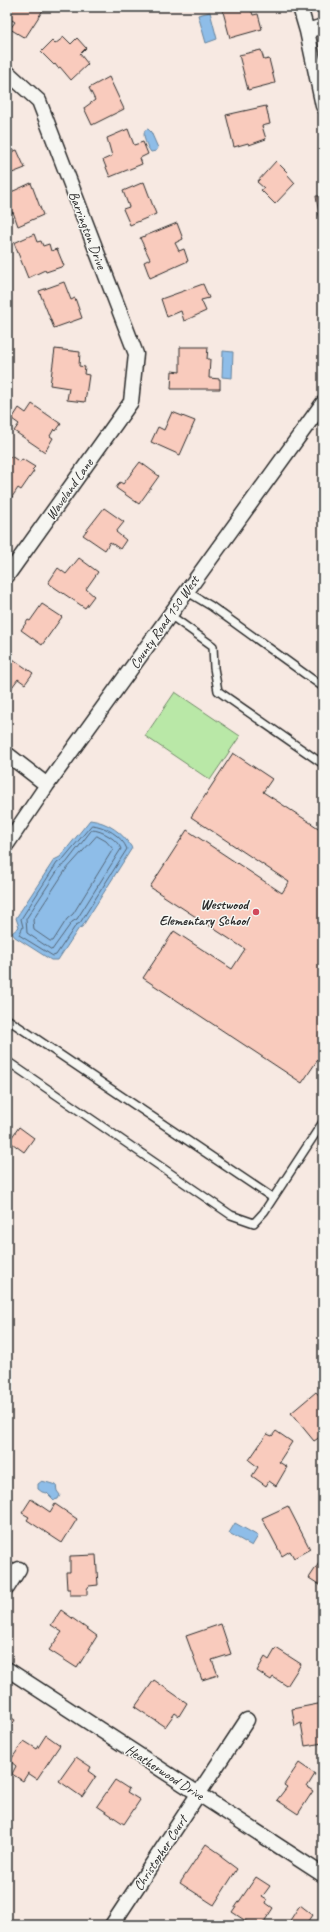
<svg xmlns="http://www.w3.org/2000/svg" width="330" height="1932" font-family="Caveat,sans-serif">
<rect width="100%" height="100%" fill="#f7e9e2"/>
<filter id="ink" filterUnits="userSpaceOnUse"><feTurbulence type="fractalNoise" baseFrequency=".025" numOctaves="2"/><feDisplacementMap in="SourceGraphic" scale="8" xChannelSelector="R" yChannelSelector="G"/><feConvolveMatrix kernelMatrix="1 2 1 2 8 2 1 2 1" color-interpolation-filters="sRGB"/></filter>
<g filter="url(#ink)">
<path fill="#b9e8a7" stroke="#728a69" d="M175,692L240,736L210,780L145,736Z"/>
<path fill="#8ebde8" stroke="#66839c" d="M210,12L217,39L206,43L198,15Z
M148,129L151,132L158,148L156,151L151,152C147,147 142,136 145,130Z
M223,351L233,352L232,378L222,377Z
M90,820C108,822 123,833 132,848L82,927L79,928L58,960H51L15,937L12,933L19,927L16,918L54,860L60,857Z
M42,1481L56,1485L57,1491L60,1495L58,1499L54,1500L47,1493L42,1492L38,1489V1484Z
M235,1523L258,1536L252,1546L229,1533Z"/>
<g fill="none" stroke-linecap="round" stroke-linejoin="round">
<path stroke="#536577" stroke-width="1" d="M92,825C105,826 122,836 127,849L80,923L76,925L56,955L53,956L19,935L23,927L21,919L57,863L63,859Z
M92,830C102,830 118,840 121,849L77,919L72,922L52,950L27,933L26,919L60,867L66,863Z
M97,836L106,841L113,849L73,914L67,919L53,941H50L34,930L33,920L65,871Z"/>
</g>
<path fill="#f9cbbd" stroke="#2b2b2b" d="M9,7H45L25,38L10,29L15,22L12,20L10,23L7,21V10Z
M227,7H250L253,15L258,14L262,29L230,38L222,8Z
M64,37L71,44L77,38L86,48L80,54L88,64L71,80L60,67L58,68L55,64L54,65L41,52L52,41L55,44Z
M261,50L264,60L269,59L275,83L248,90L239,55Z
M109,77L124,109L92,125L84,108L95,100L89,88Z
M266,106L270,124L262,126L266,139L249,145L248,143L234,147L226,115Z
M128,129L134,145L143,142L148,154L140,158L142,164L110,177L103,160L112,156L107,138Z
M17,150L25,168L7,175V154Z
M276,161L288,173L287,174L295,183L275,204L261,190L264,188L257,182Z
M144,182L156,214L130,225L123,209L129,207L123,191Z
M31,183L43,215L18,226L13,212L7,215L8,202L7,194Z
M316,196H323V221H320Z
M177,223L183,239L175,243L179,251L184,249L188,261L150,278L144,262L150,259L140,238Z
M34,234L37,242L41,241L43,246L49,244L51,251L57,249L64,266L46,272L45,270L28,278L14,243Z
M64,282L71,300L75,298L82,318L54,328L39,291Z
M203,284L209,298L201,300L206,311L184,321L181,311L167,317L161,299Z
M180,347H208L207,359H210L209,378L220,379V389H171L172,371L180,372Z
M55,349L80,352L79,366L85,367L84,374L89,375L85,402L67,400L69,388L50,385Z
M32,404L61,424L56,431L54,429L50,436L53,438L45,452L14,431L19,424L12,419L19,408L26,413Z
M172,412L195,421L180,455L151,442L158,427L164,430Z
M11,456L20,462L22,459L35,467L32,470L34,471L21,490L18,488L12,497L7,494V461Z
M140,462L159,476L139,504L116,488L120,482L123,484Z
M104,508L124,522L116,532L126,540L120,549L110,542L105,550L83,535Z
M79,558L98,572L86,589L94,596L85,608L48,583L58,568L66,574Z
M42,604L62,617L42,645L21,630L28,620L30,621Z
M7,655L33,673L25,684L18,679L7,694Z
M233,753L272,779L263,792L323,831V1052L302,1083L143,978L174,931L232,969L245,949L150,887L187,830L282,893L289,882L191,817Z
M19,1127L34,1138L24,1152L9,1141Z
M316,1392L323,1400V1435L314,1441L291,1413Z
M276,1431L292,1442L279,1462L287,1467L276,1486L269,1481L266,1486L252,1476L258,1467L249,1460L267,1434L272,1436Z
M31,1499L50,1512L55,1504L77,1519L62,1543L27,1520L29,1517L22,1513Z
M288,1506L310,1549L294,1558L290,1551L282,1556L262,1518Z
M96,1555L98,1585L89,1586L87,1589V1595H70V1589H67L66,1572H70V1556Z
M323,1557V1587L309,1578Z
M61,1610L97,1636L77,1668L49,1650L62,1632L51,1625Z
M221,1624L231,1654L212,1660L218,1675L202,1680L186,1636Z
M276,1648L301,1664L287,1686L273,1677L271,1680L257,1671L265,1657L269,1660Z
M154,1680L187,1703L179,1716L175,1713L165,1727L135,1707Z
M323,1703V1743L305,1746L301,1723L295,1726L292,1709Z
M7,1715L15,1720L7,1733Z
M46,1735L60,1745L37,1779L28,1773L23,1781L12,1774L16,1766L10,1761L24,1741L37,1749Z
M76,1757L91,1767L89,1771L96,1776L82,1797L59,1781Z
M299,1763L315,1774L307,1787L313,1791L298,1814L277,1800L287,1787L284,1785Z
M115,1780L129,1789L127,1792L140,1800L124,1824L97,1806Z
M206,1844L222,1855L221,1857L237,1869L214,1905L180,1883Z
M256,1877L270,1886L262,1897L267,1900L266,1903L273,1908L262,1925H252L232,1912Z
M300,1905L313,1915L307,1924L310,1925H287Z"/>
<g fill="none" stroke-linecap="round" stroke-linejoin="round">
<defs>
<path id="service" d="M186,591L211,606L323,687
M170,615L213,646L214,668L218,691L323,764
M7,1019L273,1198
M7,1061L231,1215L254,1223L264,1212L323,1122"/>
<path id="minor" d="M300,7L307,31L323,106
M307,31L323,26
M7,72L39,101L136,354L131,402L7,576
M7,754L47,785
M7,844L47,785L323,403
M7,1588L19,1569
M7,1669L323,1875
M112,1925L247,1720"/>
</defs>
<use href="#service" stroke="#2b2b2b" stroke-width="10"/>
<use href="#minor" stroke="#2b2b2b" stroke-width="17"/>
<use href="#service" stroke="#f6f6f2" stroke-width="7"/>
<use href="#minor" stroke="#f6f6f2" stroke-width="14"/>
</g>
</g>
<circle fill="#d1495b" stroke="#f6f6f2" stroke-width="1.5" cx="256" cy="912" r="4"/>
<g text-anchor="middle" stroke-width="3" stroke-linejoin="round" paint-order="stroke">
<g font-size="14" fill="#2b2b2b" stroke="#f6f6f2">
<text transform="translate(88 230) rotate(69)" y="5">Barrington Drive</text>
<text transform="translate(69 489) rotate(-55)" y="5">Waveland Lane</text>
<text transform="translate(164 622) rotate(-55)" y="5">County Road 150 West</text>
<text transform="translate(165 1772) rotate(33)" y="5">Heatherwood Drive</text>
<text transform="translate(160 1853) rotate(-57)" y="5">Christopher Court</text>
</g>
<g font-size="14" font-weight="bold" fill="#2b2b2b" stroke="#f6f6f2" text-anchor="end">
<text x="248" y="909">Westwood<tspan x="248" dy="16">Elementary School</tspan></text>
</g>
</g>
<rect width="330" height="1932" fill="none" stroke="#f6f6f2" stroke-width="24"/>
<rect x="12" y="12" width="306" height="1908" fill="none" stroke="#2b2b2b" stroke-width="1.5" filter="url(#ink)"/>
</svg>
